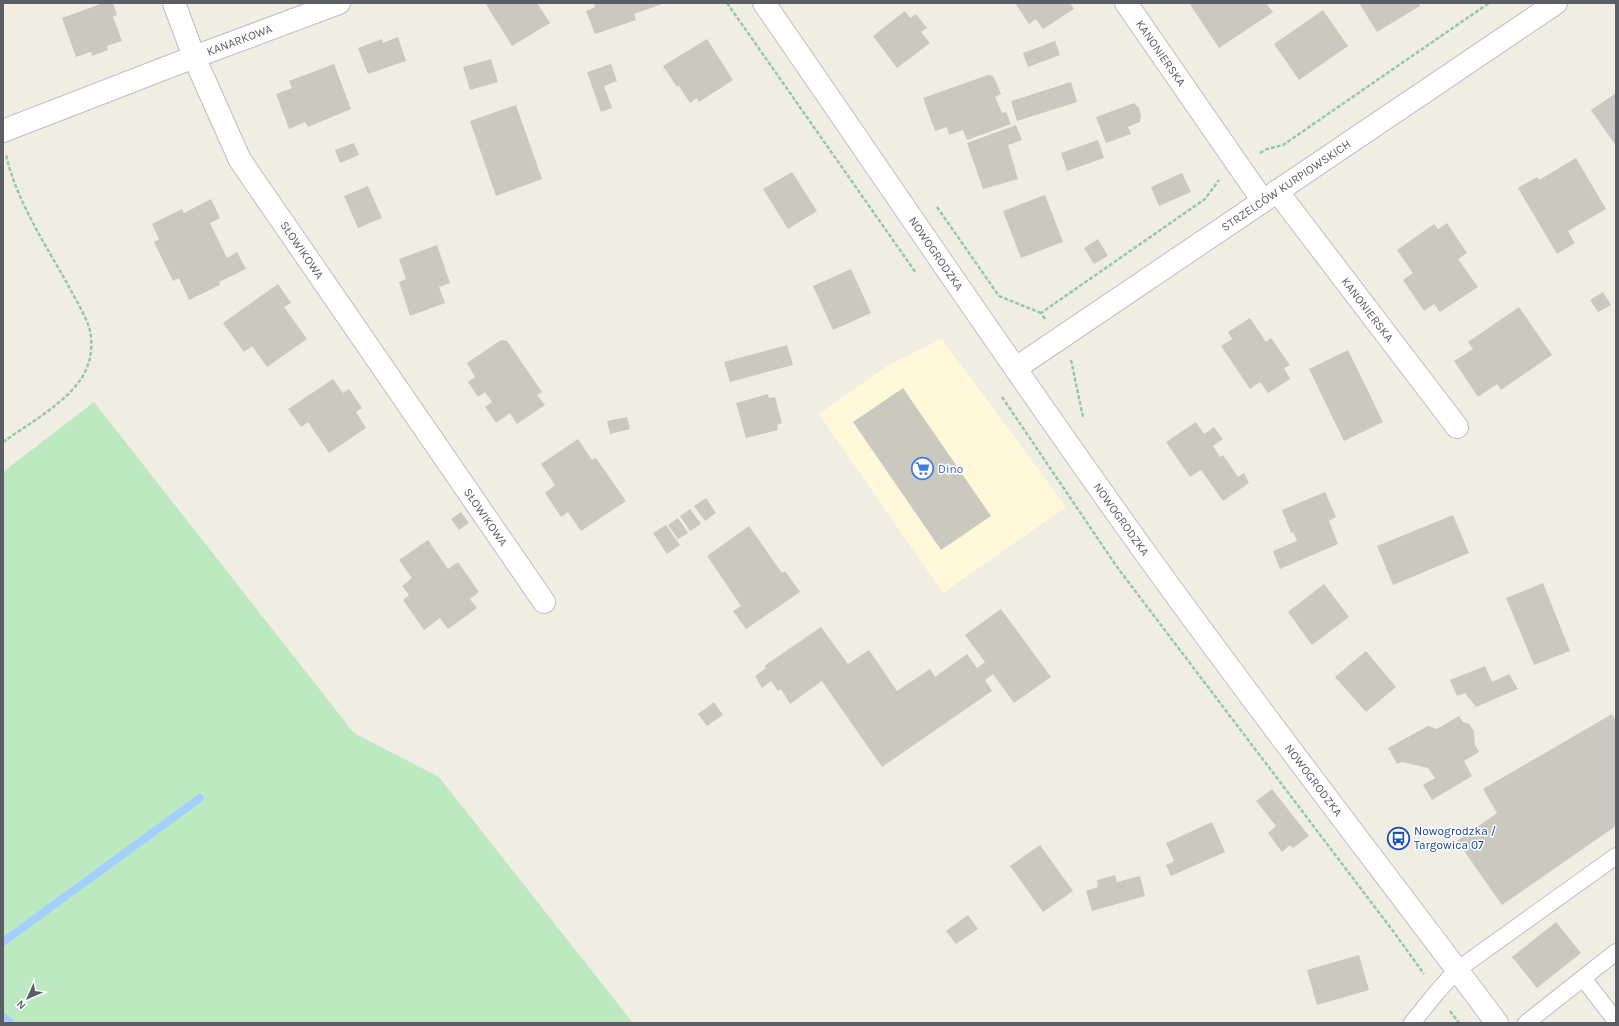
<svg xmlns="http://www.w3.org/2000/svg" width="1619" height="1026" font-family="Karla,sans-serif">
<rect width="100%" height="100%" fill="#f0eee3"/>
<path fill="#fff9d9" d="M942,339L1066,507L943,593L819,414L890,364Z"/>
<path fill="#bde9c1" d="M94,402L354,733L439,777L633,1023H3V472Z"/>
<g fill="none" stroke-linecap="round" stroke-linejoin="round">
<path stroke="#a4d0ff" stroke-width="8" d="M3,942L200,798
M3,1017L11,1023"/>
</g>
<path fill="#cbc8c0" d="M103,3H113L117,15L113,17L122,41L107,46L108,50L92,56L91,52L76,57L62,18Z
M485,3H537L550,23L512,46Z
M594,3H665L634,14L636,20L595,34L586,11L595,7Z
M1015,3H1070L1074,9L1043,29L1036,19L1029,24Z
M1189,3H1266L1273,12L1219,48Z
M1359,3H1419L1420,6L1377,32Z
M1323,10L1348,46L1299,80L1274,44Z
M905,11L910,18L916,14L927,28L921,32L930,43L897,68L873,36Z
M398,37L406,61L368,74L358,48L382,39L383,43Z
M707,39L733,80L699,102L697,98L690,103L679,86L677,87L663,66Z
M1055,41L1060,55L1028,67L1023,53Z
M491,59L498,82L470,90L463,67Z
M334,64L351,109L308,127L305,122L289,129L276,94L292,88L289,81Z
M611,64L617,81L604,86L612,108L601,112L587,72Z
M988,75L993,76L996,82L1001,94L995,97L1002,113L1006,112L1011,124L967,140L963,130L949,135L947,127L935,131L923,98Z
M1071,82L1077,102L1017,121L1011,101Z
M1616,93V146L1591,110Z
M1134,103L1139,108L1141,115L1140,122L1128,127L1131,134L1106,143L1096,117Z
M516,105L542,179L496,196L470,121Z
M1016,125L1022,140L1008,145L1018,179L983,189L967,143Z
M1098,140L1104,158L1067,171L1061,153Z
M354,143L359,155L340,163L335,150Z
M1576,158L1606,209L1568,231L1575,243L1557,254L1518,188L1537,177L1539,180Z
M792,172L817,211L788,229L763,189Z
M1182,173L1191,192L1159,206L1151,187Z
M368,186L382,218L358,228L344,196Z
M1045,195L1063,242L1021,258L1003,211Z
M211,199L220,218L210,223L227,258L237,252L246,269L219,282L220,285L189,300L179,278L173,281L154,242L159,239L152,224L182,209L184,213Z
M1447,223L1467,253L1458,259L1478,287L1440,312L1434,304L1424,311L1403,280L1413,273L1397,250L1434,224L1438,229Z
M1098,239L1108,256L1094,264L1084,248Z
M437,245L450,283L439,287L445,303L410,316L399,282L406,279L399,259Z
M851,269L871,313L833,330L813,286Z
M278,284L291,303L284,307L307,339L267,367L252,346L244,352L223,323Z
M1603,292L1611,305L1598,312L1590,300Z
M1519,307L1552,355L1501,390L1497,384L1478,397L1454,361L1473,349L1468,342Z
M1250,318L1266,342L1271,338L1290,365L1284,368L1290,379L1268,393L1260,382L1250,389L1221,346L1232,339L1228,332Z
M501,340L507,341L542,392L537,395L545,405L517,424L510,413L496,423L485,407L492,402L485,392L478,397L468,382L475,377L467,363Z
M787,345L793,365L730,382L724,362Z
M1348,350L1383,422L1344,441L1309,369Z
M333,379L343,393L349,389L362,408L356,412L366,428L329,453L308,422L301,427L288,409Z
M903,388L991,516L941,550L853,422Z
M768,394L769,398L775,397L782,423L777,425L778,430L746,438L736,403Z
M627,417L630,429L610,434L607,421Z
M1196,422L1204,434L1214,427L1223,439L1213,446L1220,457L1223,455L1238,477L1244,473L1249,483L1223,501L1201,470L1190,477L1166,442Z
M578,439L592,460L596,458L626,501L581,531L568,512L561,517L545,493L555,485L541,464Z
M1325,492L1336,517L1329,521L1338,544L1280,569L1273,551L1297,541L1293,532L1291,533L1282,510Z
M706,498L716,513L705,521L694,506Z
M690,509L701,524L690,531L680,516Z
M461,512L469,523L459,530L451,519Z
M1453,515L1469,553L1393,585L1377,546Z
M678,518L688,533L678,539L668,525Z
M666,525L680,545L667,554L653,533Z
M749,526L782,573L785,571L800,592L746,629L733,611L741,606L707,556Z
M428,540L448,569L458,562L479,592L470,599L477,608L448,629L440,618L424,630L403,600L409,595L402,586L412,578L399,560Z
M1543,583L1570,651L1534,665L1506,598Z
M1324,584L1349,617L1312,645L1288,612Z
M1001,609L1051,677L1014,703L993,674L985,680L992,691L882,767L822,681L790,704L781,689L778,691L771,681L762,688L755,676L766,668L764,666L821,627L848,664L869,650L897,691L930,669L935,677L967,654L977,668L985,662L965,635Z
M1366,651L1396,687L1366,712L1335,677Z
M1485,666L1492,682L1509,674L1518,689L1476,707L1465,693L1457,696L1450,680Z
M714,702L723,715L707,726L698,714Z
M1612,714L1616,721V826L1502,905L1457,841L1497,813L1483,789Z
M1459,716L1463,722L1469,724L1474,731L1475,745L1479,752L1464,761L1472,776L1432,800L1423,785L1435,778L1428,768L1402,762L1397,764L1388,748L1428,726L1437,729Z
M1272,789L1309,836L1293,848L1290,845L1282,852L1268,833L1276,826L1256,801Z
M1212,822L1225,852L1171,876L1166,865L1174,861L1166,843Z
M1040,845L1073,891L1043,912L1010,866Z
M1115,875L1117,882L1140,876L1145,896L1092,911L1086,891L1098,887L1097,880Z
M968,915L978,929L956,944L946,931Z
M1556,922L1581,953L1537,988L1512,957Z
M1359,955L1369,990L1317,1005L1307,970Z"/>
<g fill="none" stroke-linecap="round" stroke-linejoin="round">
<defs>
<path id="service" d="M1583,978L1616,1021
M1412,1023L1437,992L1457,970L1616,856
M1526,1023L1616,952"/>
<g id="minor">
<path id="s1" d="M174,3L194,57L339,3"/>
<path id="s2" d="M1126,3L1263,201"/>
<path id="s3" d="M3,131L194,57L240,160L544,602"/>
<path id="s4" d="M1277,191L1457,427"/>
<path id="s5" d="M1016,368L1556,3"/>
</g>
<g id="secondary">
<path id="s6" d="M764,3C892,188 1017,375 1149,558C1262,715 1381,868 1497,1023"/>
</g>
</defs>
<use href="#service" stroke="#bbbdc3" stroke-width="18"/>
<use href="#minor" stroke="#bbbdc3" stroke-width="24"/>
<use href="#secondary" stroke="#bcbfc6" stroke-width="24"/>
<path stroke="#94c9a7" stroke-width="2.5" stroke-dasharray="4 2" stroke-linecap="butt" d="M727,3L916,273
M1260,153L1267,149L1283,145L1489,3
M937,207L999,296L1041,313
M1045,319L1041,313L1205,199L1219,180
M1071,360L1083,417
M1002,397L1117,567L1393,931L1424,974
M3,442C28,424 63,405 81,379C91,364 94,344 89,327C84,312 74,297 67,283C45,244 15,198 6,154
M1450,1011L1459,1023"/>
<use href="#service" stroke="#fff" stroke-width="16"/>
<use href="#minor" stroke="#fff" stroke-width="22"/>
<use href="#secondary" stroke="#fff" stroke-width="22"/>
</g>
<defs>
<symbol id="supermarket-ring" viewBox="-11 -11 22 22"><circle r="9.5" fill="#fff" stroke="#3f7fe0" stroke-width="1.5"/><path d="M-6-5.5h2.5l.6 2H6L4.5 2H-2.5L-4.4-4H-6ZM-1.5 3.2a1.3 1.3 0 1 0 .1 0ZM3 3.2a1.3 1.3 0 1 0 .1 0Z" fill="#3f7fe0"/></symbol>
<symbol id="bus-ring" viewBox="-11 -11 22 22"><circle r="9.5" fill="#fff" stroke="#1a4fb4" stroke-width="1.5"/><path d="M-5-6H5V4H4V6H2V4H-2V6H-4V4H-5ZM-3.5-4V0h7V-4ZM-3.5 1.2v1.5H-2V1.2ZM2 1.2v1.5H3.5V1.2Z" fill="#1a4fb4"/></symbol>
</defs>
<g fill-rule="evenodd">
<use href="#supermarket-ring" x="910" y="456" width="25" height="25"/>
<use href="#bus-ring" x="1386" y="826" width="25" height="25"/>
</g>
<g text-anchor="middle" stroke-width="3" stroke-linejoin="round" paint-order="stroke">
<g font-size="12" fill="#5b5f65" stroke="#fff">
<text dy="4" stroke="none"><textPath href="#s1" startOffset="106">KANARKOWA</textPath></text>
<text dy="4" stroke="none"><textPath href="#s2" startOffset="61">KANONIERSKA</textPath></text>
<text dy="4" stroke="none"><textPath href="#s5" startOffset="326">STRZELCÓW KURPIOWSKICH</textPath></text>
<text dy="4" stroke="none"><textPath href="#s3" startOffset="427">SŁOWIKOWA</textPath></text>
<text dy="4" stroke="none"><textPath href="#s6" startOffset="304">NOWOGRODZKA</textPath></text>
<text dy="4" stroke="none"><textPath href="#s4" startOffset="149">KANONIERSKA</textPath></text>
<text dy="4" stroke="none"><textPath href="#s3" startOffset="751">SŁOWIKOWA</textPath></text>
<text dy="4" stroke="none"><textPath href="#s6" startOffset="628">NOWOGRODZKA</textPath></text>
<text dy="4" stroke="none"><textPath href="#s6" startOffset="952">NOWOGRODZKA</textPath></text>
</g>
<g font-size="12" fill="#366cbe" stroke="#fff" text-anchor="start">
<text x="938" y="473">Dino</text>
</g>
<g font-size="12" fill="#164399" stroke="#fff" text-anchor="start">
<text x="1414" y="835">Nowogrodzka /<tspan x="1414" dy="14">Targowica 07</tspan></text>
</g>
</g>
<rect width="1619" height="1026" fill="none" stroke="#5b5f65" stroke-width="8"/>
<g transform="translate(28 998) rotate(225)" stroke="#ffffff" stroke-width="3" paint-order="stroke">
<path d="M0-3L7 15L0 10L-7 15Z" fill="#5b5f65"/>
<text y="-6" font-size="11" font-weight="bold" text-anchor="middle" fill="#5b5f65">N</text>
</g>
</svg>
